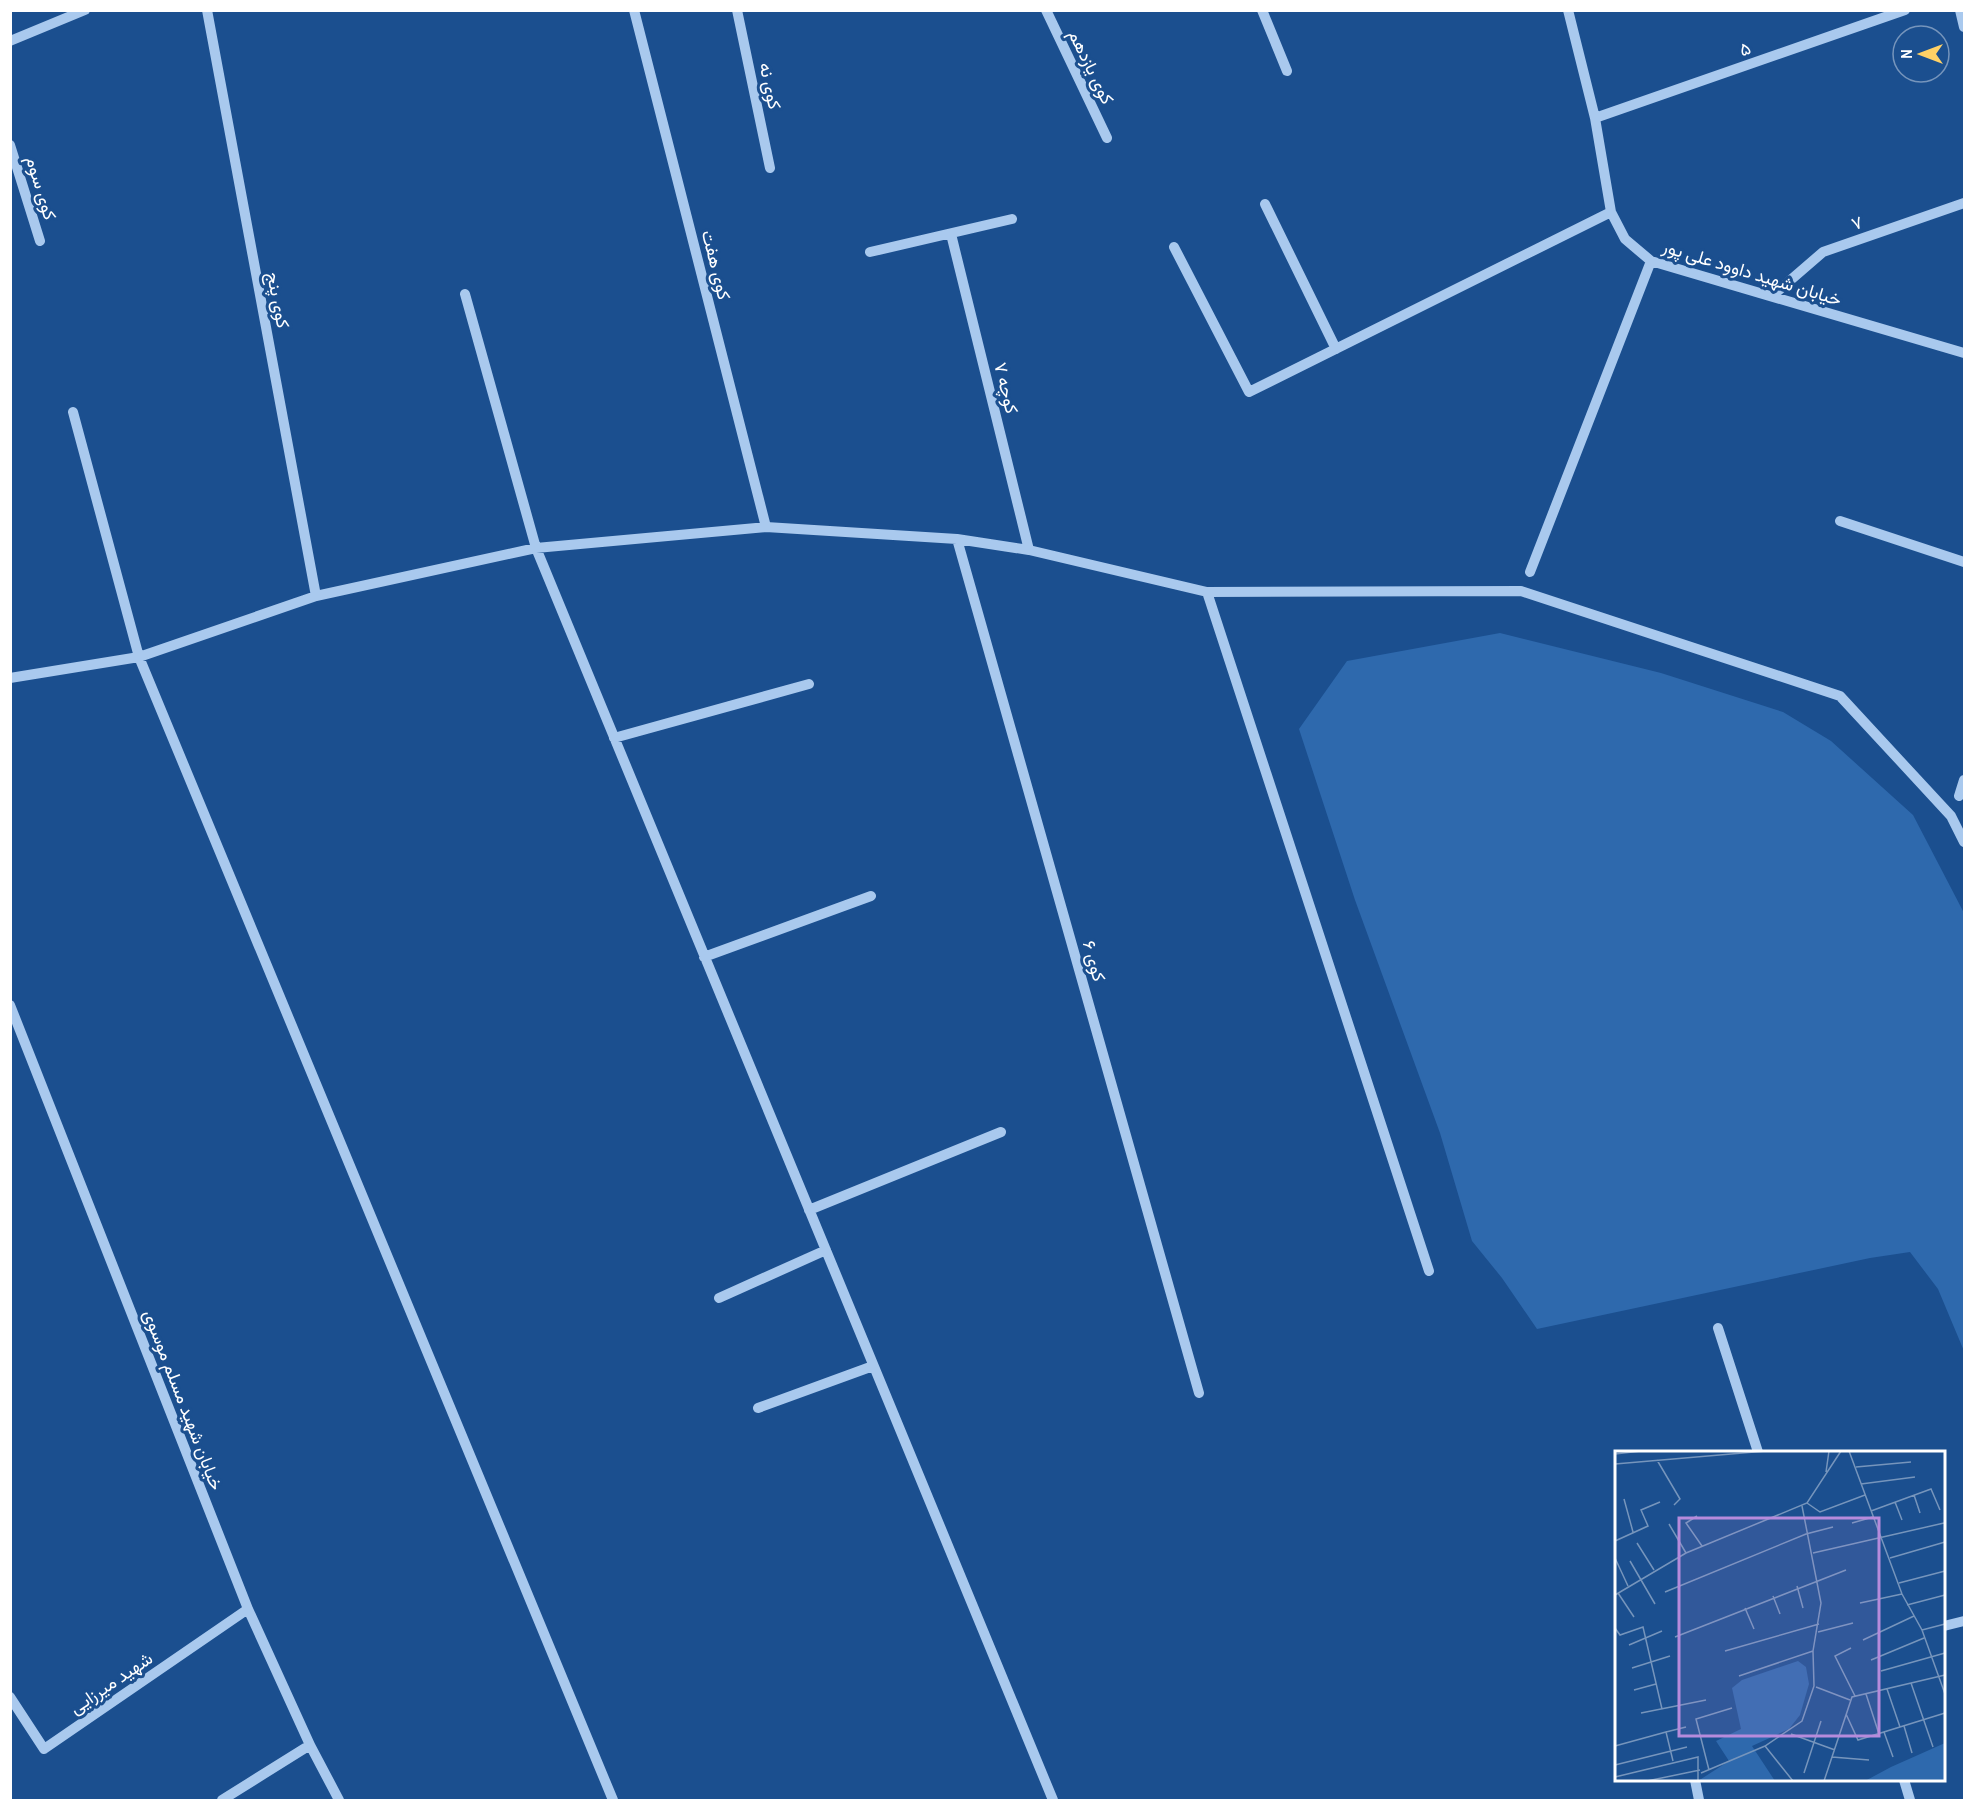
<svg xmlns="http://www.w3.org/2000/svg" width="1975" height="1811" font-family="'Archivo Narrow',Vazirmatn,sans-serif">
<rect width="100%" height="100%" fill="#1b4f8f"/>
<path fill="#2e69ad" d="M1500,633L1661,673L1783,712L1831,741L1913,815L1964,913V1351L1938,1289L1910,1252L1870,1258L1537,1329L1502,1278L1472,1241L1440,1133L1355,900L1299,729L1347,661Z"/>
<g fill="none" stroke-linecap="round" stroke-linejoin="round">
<path stroke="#a9c9ee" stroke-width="10" d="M207,10L316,596
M634,10L766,527
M737,10L770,168
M1046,10L1107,138
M1262,10L1287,71
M1568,10L1595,118L1611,212L1625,239L1651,261L1964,353
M1960,10L1964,27
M10,41L85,10
M1595,118L1905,10
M10,145L40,241
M1265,204L1336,349
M951,234L1029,550
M1174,247L1249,392L1611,212
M870,252L1012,219
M465,294L536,548L1053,1800
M1772,296L1823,252L1964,203
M73,412L139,657L613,1800
M1840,521L1964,562
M957,539L1199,1393
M1530,572L1651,261
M1207,592L1429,1271
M10,678L139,657L316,596L536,548L766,527L957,539L1029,550L1207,592L1521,591L1840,696L1951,816L1964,842
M614,738L809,684
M1959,796L1964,780
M704,957L871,896
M10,1005L248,1609L310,1745L339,1800
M809,1210L1001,1132
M719,1298L826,1250
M1718,1328L1758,1452
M758,1408L873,1366
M1944,1626L1964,1621
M10,1697L44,1749L248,1609
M1695,1780L1699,1800
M1904,1780L1910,1800
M222,1800L310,1745"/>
</g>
<g text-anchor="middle" stroke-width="6" stroke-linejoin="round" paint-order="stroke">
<g font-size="18" fill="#fff" stroke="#1b4f8f">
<text transform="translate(1745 49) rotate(-19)" y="6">۵</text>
<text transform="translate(1091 67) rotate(64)" y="6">کوی یازدهم</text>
<text transform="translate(770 86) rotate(78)" y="6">کوی نه</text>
<text transform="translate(41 188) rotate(73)" y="6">کوی سوم</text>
<text transform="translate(1857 223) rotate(-19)" y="6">۷</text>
<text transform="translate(716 265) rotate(76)" y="6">کوی هفت</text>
<text transform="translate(1752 273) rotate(17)" y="6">خیابان شهید داوود علی پور</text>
<text transform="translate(278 300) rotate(79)" y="6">کوی پنج</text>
<text transform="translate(1006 388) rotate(76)" y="6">کوچه ۷</text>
<text transform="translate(1094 961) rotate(74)" y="6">کوی ۶</text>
<text transform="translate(183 1400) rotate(69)" y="6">خیابان شهید مسلم موسوی</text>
<text transform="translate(111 1683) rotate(-34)" y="6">شهید میرزایی</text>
</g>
</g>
<g transform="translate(1615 1451)">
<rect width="330" height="330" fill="#1b4f8f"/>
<path d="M183,210L191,216L194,233L185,264L174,278L137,295L160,330H83L114,310L101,290L126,278L117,237L127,229ZM330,292V330H250L276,316Z" fill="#2e69ad"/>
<path fill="none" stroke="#7695bc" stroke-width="1.5" d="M234,0L287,143L307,179L330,243M0,3L26,0M42,9L65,48L59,54M0,13L151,0M241,16L296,11M211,21L214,0M246,33L300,26M299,44L305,62M9,48L18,81M280,51L287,69M192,52L205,61L250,44M256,60L316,38L325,59M82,65L71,72L87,95M237,72L258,66M54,73L71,102M0,90L33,75L26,59L45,51M22,92L39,119M198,102L329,72M0,107L13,135M275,107L330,91M15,110L40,153M284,132L330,120M182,135L188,157M50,141L191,83L218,76M3,142L19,166M0,144L71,102L192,52L226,0M158,145L165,163M245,152L287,143M292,154L330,144M130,157L139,178M0,177L5,184L28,176L47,258M307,179L330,173M203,181L238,172M60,186L231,119M248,189L299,165M14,194L47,180M236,197L220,205L240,245M110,200L204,173M256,209L309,187M17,217L55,205M266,220L330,202M124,225L198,200M296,232L318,296M201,236L235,249M272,238L285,276M19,239L41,233M251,243L264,283M26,262L91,249M231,263L243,289L330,262M289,275L297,302M51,281L71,276M269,281L278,306M176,283L220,299M0,295L51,281L58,310M150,295L178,330M217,306L254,309M0,314L72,296M94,319L81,268L117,257M86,322L150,295L187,270L199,235L198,200L206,152L187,55M189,322L206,270M0,326L83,306V330M32,330L85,319M209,330L237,246L330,224"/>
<path fill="#b68bdc" fill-opacity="0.15" stroke="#b68bdc" stroke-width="3" d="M64,67H264V285H64Z"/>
<rect width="330" height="330" fill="none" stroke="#fff" stroke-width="3"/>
</g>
<rect width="1975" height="1811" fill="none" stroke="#ffffff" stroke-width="24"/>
<g transform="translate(1921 54) rotate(270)"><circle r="28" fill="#1b4f8f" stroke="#7695bc" stroke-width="1.5"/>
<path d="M0-4.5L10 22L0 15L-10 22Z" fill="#ffd166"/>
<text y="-9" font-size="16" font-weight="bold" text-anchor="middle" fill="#ffffff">N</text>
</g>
</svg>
